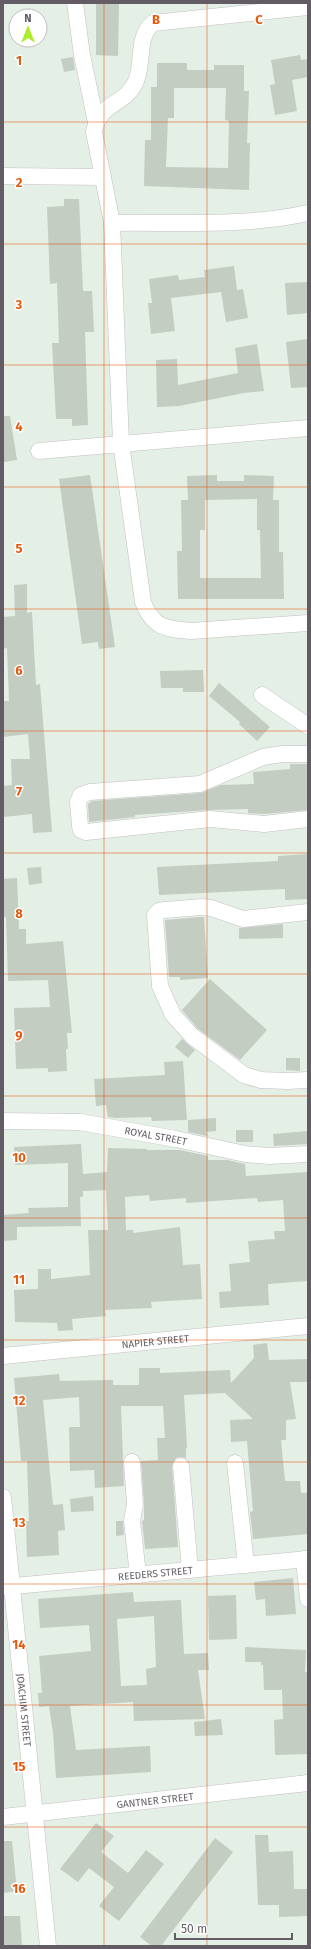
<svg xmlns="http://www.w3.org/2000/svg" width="311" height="1949" font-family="'Fira Sans',sans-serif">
<rect width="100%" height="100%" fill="#e4efe5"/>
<path fill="#c3cdc2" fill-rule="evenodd" d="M96,4H119L118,56L96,55Z
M300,55L301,60L308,59V77L292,80L297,111L275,115L270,85L275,84L271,60Z
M73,57L75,70L64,72L61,59Z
M157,63H187V70H214V65H244V91H249L247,143H250L249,190L144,186L145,140H151V87H157ZM174,88H226L225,120L229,121L228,168L166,167L168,118H174Z
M64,199H79L83,291H92L94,332H85L88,425L72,426V419H56L52,343H59L57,283L50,284L47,207L64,206Z
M234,266L237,290L243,289L248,318L226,322L221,292L171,298L175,331L151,334L148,303H152L149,279L178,275L179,280L205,277L204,270Z
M307,282L308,313L287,315L285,283Z
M308,339V387L291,388L286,342Z
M257,344L264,391L244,393L179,406L157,407L156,360L177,359L178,385L238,373L235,348Z
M3,416H10L17,460L4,462Z
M90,475L115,647L99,649L98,642L82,644L59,479Z
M217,475V481H244V475L274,476L273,500H279V552H283L284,599H178L177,551H182L181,500H188L187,476ZM257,499V530H260L261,578H200V530H205V500Z
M27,584V613L32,612L36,685L40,684L52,832L33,833L32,814L3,817V786L12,785L11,759H30L28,734L3,737V701H9L7,648L3,649V617L15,616L14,585Z
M203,670L204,692H183V688H161L160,671Z
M219,683L270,727L257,741L239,724L240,722L209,696Z
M290,764H308V810L264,814L248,813V809L209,810L135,815V817L89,822L88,804L92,801L201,793L221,785L254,784L253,772L290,769Z
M308,854V899L285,900V889L159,895L157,867L278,861V856Z
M41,867L42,883L29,885L27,868Z
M17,878L19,929H26V944L63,941L72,1033H67L68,1049H66L67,1071L48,1072V1068L16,1069L14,1008L50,1007L48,980L8,981L6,917H3V879Z
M200,917H204L208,978L180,980V977H169L165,920Z
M283,924V938L239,939V928Z
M210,979L267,1030L240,1060L198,1029L182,1010Z
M182,1039L195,1050L188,1058L175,1047Z
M286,1058H300V1071L286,1070Z
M183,1061L187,1120L152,1121L151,1117L115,1118L108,1117L106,1105L96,1106L94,1079L165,1075L164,1062Z
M216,1118V1131L206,1132L207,1136L188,1132V1120Z
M236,1130H253V1142H236Z
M308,1131V1144L274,1146L273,1134Z
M81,1144L83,1174L107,1172L108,1148L147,1149V1150H180L208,1156V1160H227L245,1164L246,1176L308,1172V1281L268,1284L269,1305L220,1308L219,1292L231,1291L229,1264L250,1262L248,1241L275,1239L274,1231H285L283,1200L258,1202L257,1198L186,1203V1198L150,1201L149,1195L125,1197L126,1230H133V1233L180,1227L183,1265L200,1264L202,1299L151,1302L152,1308L105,1310L106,1316L72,1319L73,1330L58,1331L57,1323L15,1322L14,1290L38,1289V1269H51V1279L90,1275L88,1230H108L106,1190L83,1191V1197H80L81,1226L17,1227V1240L4,1241L3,1215L29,1213L28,1208L68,1207V1163L15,1165L14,1147Z
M267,1343L269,1360L308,1359V1382H290L296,1419L286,1420V1440H281L285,1481H300L301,1493H308V1534L253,1539L250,1512L253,1511L247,1441L231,1442L230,1420L253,1419L225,1393L184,1395L187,1448H186V1458L181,1457L176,1458L172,1466L178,1547L145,1549L142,1521L144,1520V1503L141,1461L158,1460L157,1438H165L163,1406H121L124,1486L95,1488L94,1470L70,1471L69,1427H80L79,1397L43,1400L53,1505L63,1504L65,1530L58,1531L59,1555L27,1557L26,1521H29L27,1461H21L14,1378L59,1374L60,1381L113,1380V1385H139V1368H160V1373L230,1370L231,1383L254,1358L253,1345Z
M93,1496L94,1511L71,1512L70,1499Z
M116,1521H123L124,1535L116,1536Z
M293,1578L296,1614L266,1616L265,1599L256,1600L254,1582Z
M133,1592L134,1602L181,1600L184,1654L208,1653L209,1670H198L205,1719L134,1721L133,1702L70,1706L76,1750L150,1746L151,1772L56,1778L53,1733L49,1706L39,1707L38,1693H42L39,1656L91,1651L89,1625L40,1628L38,1599ZM154,1616L156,1667L146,1669L147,1685L121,1686L117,1619Z
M236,1595L237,1639L209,1640L208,1596Z
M245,1647L306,1650L305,1672H308V1754L275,1755L274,1720L283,1719L282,1690H264L263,1665H261V1662H245Z
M221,1719L223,1735L195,1736L194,1722Z
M96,1823L114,1836L101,1852L128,1873L146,1850L164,1864L119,1921L99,1906L114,1887L89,1868L78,1882L60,1869Z
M255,1835H268L269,1852L293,1851L294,1889H308V1916L279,1917V1905H258Z
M215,1838L233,1852L161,1946H152L140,1937Z
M3,1841H12L17,1891L3,1893Z
M3,1916H20L22,1946H3Z"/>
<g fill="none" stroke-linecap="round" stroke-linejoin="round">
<defs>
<g id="minor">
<path d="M75,3L82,55L96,122"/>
<path d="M308,7L153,23C136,37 144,63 136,81C126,106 99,101 94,132L112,223L121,443L143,602C153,628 166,629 191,631L308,623"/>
<path d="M3,176L103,177"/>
<path d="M112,223C177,222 245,227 308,213"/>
<path d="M39,451L308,428"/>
<path d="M262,695L308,726"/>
<path d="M308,754H282L263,757L200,784L90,792L81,795L78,802L80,826L81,830L86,832L210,819L264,824L308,819"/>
<path d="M308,912L243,919L211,908L202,907L165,910L159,911L155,915L160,986L173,1015L192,1036L244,1075L261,1080L287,1081L308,1080"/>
<path id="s1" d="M3,1121L80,1122L176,1139L245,1154L269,1156L308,1154"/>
<path id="s2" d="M3,1356L308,1326"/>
<path d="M132,1462L135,1504L132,1521L138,1575"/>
<path d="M235,1463L246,1565"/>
<path d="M181,1466L190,1570"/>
<path id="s3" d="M3,1497L48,1946"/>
<path d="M304,1559L308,1599"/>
<path id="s4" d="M3,1587L308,1559"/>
<path id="s5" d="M3,1817L308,1783"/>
</g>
</defs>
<use href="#minor" stroke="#c5bec5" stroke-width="17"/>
<use href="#minor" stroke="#fff" stroke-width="16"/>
</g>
<path fill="none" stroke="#e8590c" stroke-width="1" stroke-opacity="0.55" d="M104,3V1946M207,3V1946M3,122H308M3,244H308M3,365H308M3,487H308M3,609H308M3,731H308M3,853H308M3,974H308M3,1096H308M3,1218H308M3,1340H308M3,1462H308M3,1584H308M3,1705H308M3,1827H308"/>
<g text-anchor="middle" stroke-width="3" stroke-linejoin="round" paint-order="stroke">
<g font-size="10" fill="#635c65" stroke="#fff">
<text dy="4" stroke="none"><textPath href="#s1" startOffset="154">ROYAL STREET</textPath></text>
<text dy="4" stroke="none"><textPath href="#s2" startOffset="153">NAPIER STREET</textPath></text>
<text dy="4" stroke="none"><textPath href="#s4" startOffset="153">REEDERS STREET</textPath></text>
<text dy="4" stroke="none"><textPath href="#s3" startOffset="214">JOACHIM STREET</textPath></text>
<text dy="4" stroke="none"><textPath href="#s5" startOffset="153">GANTNER STREET</textPath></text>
</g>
</g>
<g font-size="13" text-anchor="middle" font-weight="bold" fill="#e8590c" stroke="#fff" stroke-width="3" stroke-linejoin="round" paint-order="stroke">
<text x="156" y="24">B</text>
<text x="259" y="24">C</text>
<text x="19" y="65">1</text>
<text x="19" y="187">2</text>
<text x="19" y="309">3</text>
<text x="19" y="431">4</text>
<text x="19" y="553">5</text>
<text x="19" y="675">6</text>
<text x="19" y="796">7</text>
<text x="19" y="918">8</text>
<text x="19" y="1040">9</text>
<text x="19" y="1162">10</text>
<text x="19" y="1284">11</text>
<text x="19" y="1405">12</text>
<text x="19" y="1527">13</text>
<text x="19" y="1649">14</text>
<text x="19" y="1771">15</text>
<text x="19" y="1893">16</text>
</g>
<rect width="311" height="1949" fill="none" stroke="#635c65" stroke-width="8"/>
<g transform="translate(28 28)"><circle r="19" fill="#ffffff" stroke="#c1bec1"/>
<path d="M0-3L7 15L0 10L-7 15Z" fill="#abed2c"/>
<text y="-6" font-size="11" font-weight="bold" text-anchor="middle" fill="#635c65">N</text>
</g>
<path d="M175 1933v6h117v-6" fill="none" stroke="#635c65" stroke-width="2"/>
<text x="181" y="1933" font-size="12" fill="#635c65" stroke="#ffffff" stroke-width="3" paint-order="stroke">50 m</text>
</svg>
